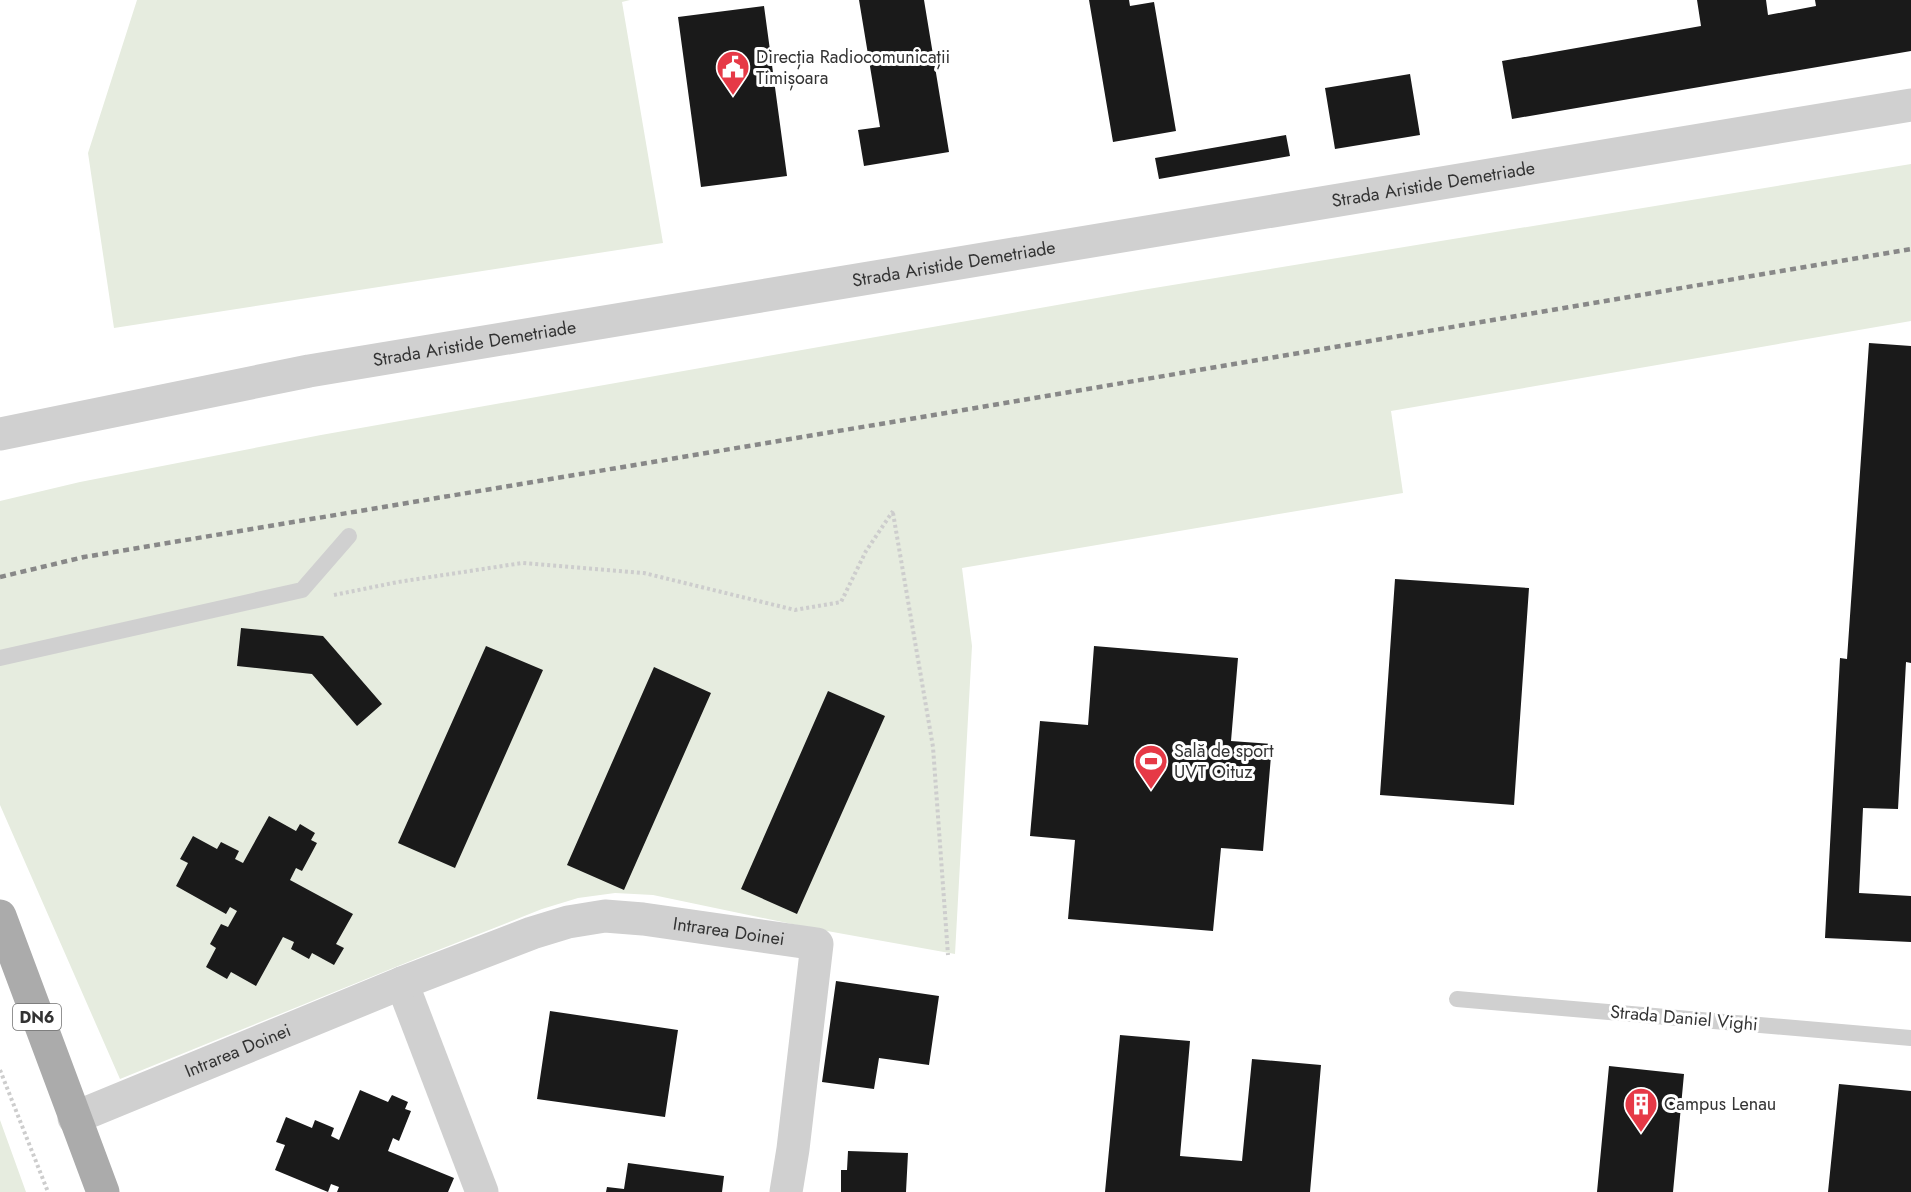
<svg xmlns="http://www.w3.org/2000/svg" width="1911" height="1192" font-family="Jost,sans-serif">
<rect width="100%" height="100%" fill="#fff"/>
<path fill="#e6ecdf" d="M137,0H630L622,2L663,243L114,328L88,153Z
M1911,164V321L1391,411L1403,493L962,568L972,646L955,954L816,929L653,895L615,893L578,898L542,909L413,960L120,1079L0,805V501L80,482L321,435L1142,290Z
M0,1120L26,1192H0Z"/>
<path fill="#1a1a1a" d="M859,0H924L949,152L864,166L858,130L880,127Z
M1089,0H1129L1130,6L1154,2L1176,131L1113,142Z
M1697,0H1766L1768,15L1816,6L1815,0H1911V51L1512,119L1502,61L1701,26Z
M764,6L787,176L701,187L678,17Z
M1410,74L1420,135L1335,149L1325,88Z
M1286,135L1290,156L1159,179L1155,158Z
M1869,343L1911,346V663L1906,662L1898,809L1863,808L1859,893L1911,896V942L1825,938L1840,658L1847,659Z
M1395,579L1529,588L1514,805L1380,795Z
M241,628L323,636L382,704L357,726L312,674L237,666Z
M486,646L543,670L455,868L398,843Z
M1094,646L1238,658L1231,741L1272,744L1263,851L1221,848L1213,931L1068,919L1075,840L1030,836L1040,721L1088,725Z
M654,667L711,693L624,890L567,865Z
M828,691L885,716L797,914L741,889Z
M269,816L296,831L300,824L315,833L311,840L317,843L302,871L296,868L290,880L353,914L336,944L344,948L334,965L312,953L309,959L291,949L294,942L283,937L256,986L231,972L227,979L206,967L216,948L210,944L221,924L228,927L237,911L230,907L226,914L176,886L188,863L180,859L193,836L217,849L221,842L239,851L235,859L243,863Z
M836,981L939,996L929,1065L879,1058L874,1089L822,1082Z
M550,1011L678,1030L665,1117L537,1099Z
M1120,1035L1190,1041L1180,1156L1242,1161L1252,1059L1321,1065L1310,1192H1105Z
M1609,1066L1684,1074L1673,1192H1597Z
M1839,1084L1911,1091V1192H1828Z
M360,1090L388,1102L392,1095L408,1102L405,1109L411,1111L399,1141L393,1138L388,1151L454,1178L448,1192H337L339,1187L331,1184L328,1192L275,1170L285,1145L276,1142L286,1117L312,1128L315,1120L334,1128L331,1136L339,1140Z
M848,1151L908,1153L906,1192H841V1170H847Z
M628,1163L724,1176L722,1192H606L607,1187L624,1189Z"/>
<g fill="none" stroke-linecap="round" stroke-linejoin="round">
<path stroke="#cdcdcd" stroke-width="4" stroke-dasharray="3 3" stroke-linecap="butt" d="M893,513L933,747L948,955
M334,595L398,582L522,563L644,573L795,610L841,602L866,551L893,511
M0,1070L48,1192"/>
<path stroke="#d0d0d0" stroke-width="16" d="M0,658L302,590L349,536
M1457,999L1911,1038"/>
<g stroke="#d0d0d0" stroke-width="33">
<path id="s1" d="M0,434L309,371L1911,105"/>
<path d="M402,983L482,1192"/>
<path id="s2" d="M74,1118L402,983L532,933L568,922L605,916L643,919L817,944L793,1149L786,1192"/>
</g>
<path stroke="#ababab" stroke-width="33" d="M0,916L103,1192"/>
<path stroke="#888" stroke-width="4.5" stroke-dasharray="6 4.5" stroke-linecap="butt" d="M0,577L84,557L946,413L1911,249"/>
</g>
<defs>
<symbol id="civic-pin" viewBox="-11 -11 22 30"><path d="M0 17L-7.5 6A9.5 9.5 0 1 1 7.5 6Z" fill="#e63946" stroke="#fff"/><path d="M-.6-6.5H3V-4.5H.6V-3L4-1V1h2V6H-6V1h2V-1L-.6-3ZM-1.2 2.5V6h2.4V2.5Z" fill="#fff"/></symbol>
<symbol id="stadium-pin" viewBox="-11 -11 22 30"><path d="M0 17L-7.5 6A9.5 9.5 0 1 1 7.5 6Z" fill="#e63946" stroke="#fff"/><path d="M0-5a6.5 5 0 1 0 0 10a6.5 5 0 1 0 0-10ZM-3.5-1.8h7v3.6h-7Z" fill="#fff"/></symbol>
<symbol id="building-pin" viewBox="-11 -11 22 30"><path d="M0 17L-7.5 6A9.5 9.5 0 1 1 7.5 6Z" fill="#e63946" stroke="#fff"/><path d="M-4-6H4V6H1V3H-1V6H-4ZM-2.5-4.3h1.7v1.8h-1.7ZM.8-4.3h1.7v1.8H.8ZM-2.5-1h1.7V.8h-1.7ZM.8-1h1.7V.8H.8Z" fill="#fff"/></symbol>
</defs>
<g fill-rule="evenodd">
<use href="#civic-pin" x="714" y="48" width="38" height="52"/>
<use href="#stadium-pin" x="1132" y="742" width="38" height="52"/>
<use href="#building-pin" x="1622" y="1085" width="38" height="52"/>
</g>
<g text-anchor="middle" stroke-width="6" stroke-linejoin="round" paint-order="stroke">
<rect fill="#fff" stroke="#707070" stroke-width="1.5" x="13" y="1004" width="48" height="26" rx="4.5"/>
<g font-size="16" font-weight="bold" fill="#333">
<text x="37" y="1023">DN6</text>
</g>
<g font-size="18" fill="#333" stroke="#fff" text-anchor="start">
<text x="756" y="63">Direcția Radiocomunicații<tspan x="756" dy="21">Timișoara</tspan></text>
<text x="1174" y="757">Sală de sport<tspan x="1174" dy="21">UVT Oituz</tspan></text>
<text x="1664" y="1110">Campus Lenau</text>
</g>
<g font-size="18" fill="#333" stroke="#fff">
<text dy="6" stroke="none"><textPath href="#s1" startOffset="1455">Strada Aristide Demetriade</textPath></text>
<text dy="6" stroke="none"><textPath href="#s1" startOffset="969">Strada Aristide Demetriade</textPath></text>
<text dy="6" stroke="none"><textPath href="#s1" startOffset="483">Strada Aristide Demetriade</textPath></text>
<text dy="6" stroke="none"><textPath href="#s2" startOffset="694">Intrarea Doinei</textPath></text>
<text transform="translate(1684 1018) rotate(5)" y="6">Strada Daniel Vighi</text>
<text dy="6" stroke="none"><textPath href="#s2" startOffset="177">Intrarea Doinei</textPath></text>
</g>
</g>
</svg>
